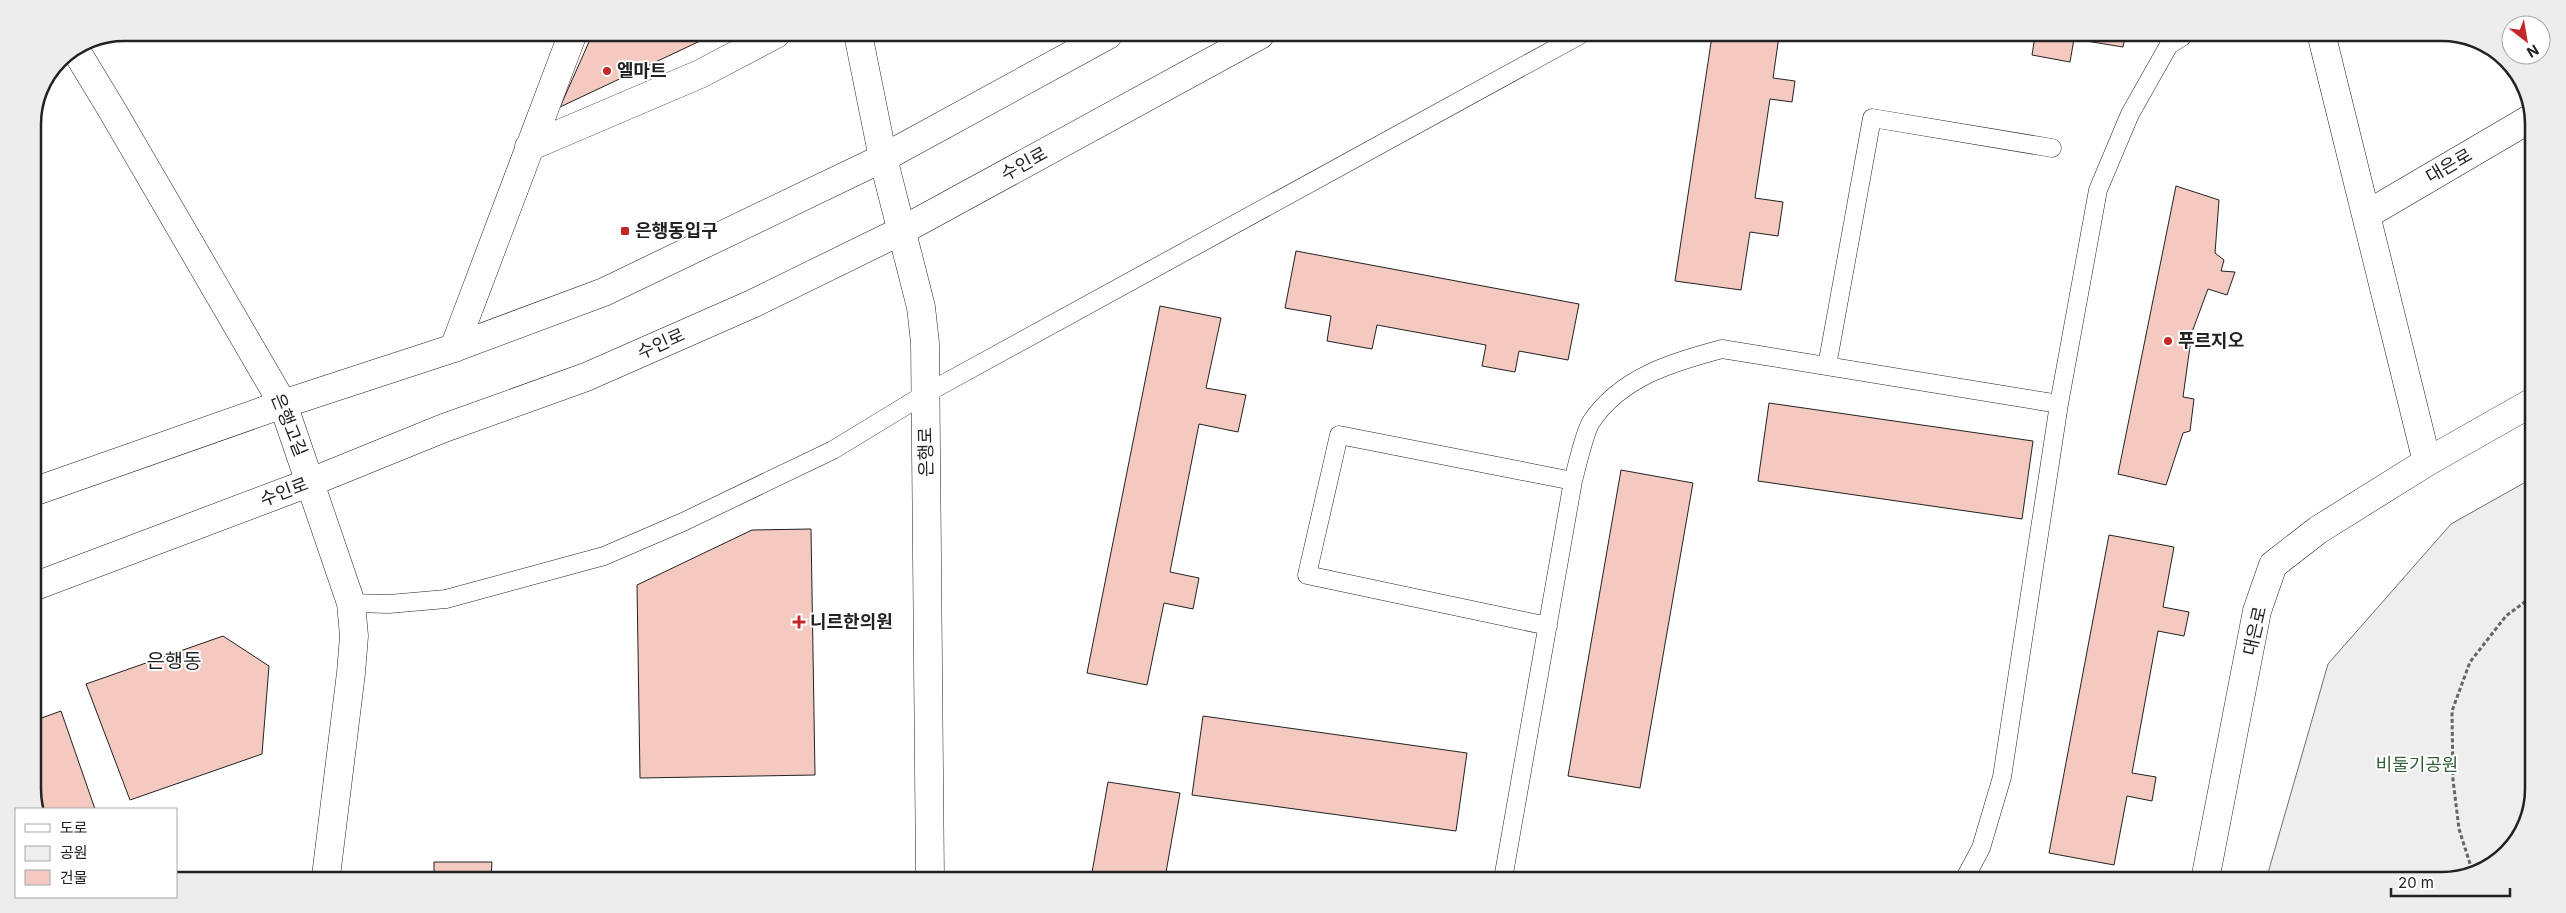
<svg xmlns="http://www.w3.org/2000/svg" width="2566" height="913" font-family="Inter,'Noto Sans KR',sans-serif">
<rect width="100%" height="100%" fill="#fff"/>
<path fill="#eee" stroke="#6f6f6f" d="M2531,479L2529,818L2497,862L2442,880H2266L2328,664L2451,524Z"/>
<path fill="#f3c9c0" stroke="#222" d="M593,33L715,34L560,107Z
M1712,36H1779L1773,78L1795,81L1792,102L1770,99L1755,198L1783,202L1778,236L1750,232L1741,290L1675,281Z
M2035,36L2125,37L2123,47L2074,39L2070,62L2032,55Z
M2176,186L2219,200L2215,253L2224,260L2221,271L2235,272L2227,295L2208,289L2192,332L2183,397L2194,399L2190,431L2183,433L2166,485L2118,474Z
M1296,251L1579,304L1568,360L1519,351L1515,372L1482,366L1486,345L1377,325L1372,349L1327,341L1331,316L1285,308Z
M1160,306L1221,318L1206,388L1246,395L1238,432L1199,424L1170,572L1199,578L1193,609L1164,603L1147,685L1087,673Z
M1769,403L2033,441L2022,519L1758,481Z
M1621,470L1693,483L1640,788L1568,776Z
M811,529L815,775L640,778L637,585L752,530Z
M2109,535L2174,547L2163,607L2189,612L2184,636L2158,631L2132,773L2156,777L2152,801L2127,796L2114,865L2049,853Z
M223,636L269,666L262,754L130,800L86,684Z
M61,711L95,809H38L33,795V721Z
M1203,716L1467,753L1456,831L1192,795Z
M1108,782L1180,793L1165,878H1091Z
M434,862H492L491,877L434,876Z"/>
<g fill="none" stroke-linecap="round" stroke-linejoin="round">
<defs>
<path id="lane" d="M1827,366L1872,118L2052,148
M351,603L389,604L446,599L604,556L683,522L833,450L925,394L1580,35
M1548,626L1307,575L1339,435L1573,481
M1503,879L1573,481C1577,466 1584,434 1591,422C1621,377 1673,362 1722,349L2059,404
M1964,880L1981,848L2002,777L2059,404L2098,190L2130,114L2169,45L2182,37"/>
<path id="street" d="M2322,37L2427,462
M529,147L700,74L776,34
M2366,215L2533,117
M454,348L573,33
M2205,880L2257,611L2273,565L2318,530L2427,462L2531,403"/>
<path id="secondary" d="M858,34L883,158L921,307L925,343L930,877
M75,49L112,110L283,404L351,603L354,636L351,673L326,876"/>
<path id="primary" d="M33,492L283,404L454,348L604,292L883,158L1108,35
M33,587L311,482L444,428L586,377L752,304L901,231L1260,35"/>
</defs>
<use href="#lane" stroke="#222" stroke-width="19"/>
<use href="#street" stroke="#222" stroke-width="29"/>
<use href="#secondary" stroke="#222" stroke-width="29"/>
<use href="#primary" stroke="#222" stroke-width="29"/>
<path stroke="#646464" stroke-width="3" stroke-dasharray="4 2.5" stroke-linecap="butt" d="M2472,870L2459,829L2453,780L2452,711L2470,662L2506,616L2530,598"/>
<use href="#lane" stroke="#fff" stroke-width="18"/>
<use href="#street" stroke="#fff" stroke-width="28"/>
<use href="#secondary" stroke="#fff" stroke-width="28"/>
<use href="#primary" stroke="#fff" stroke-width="28"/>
</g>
<g fill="#c62828" stroke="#fff" stroke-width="2">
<circle cx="607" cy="71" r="5"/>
<rect x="620" y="226" width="10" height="10" rx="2.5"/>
<circle cx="2168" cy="341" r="5"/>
<path d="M796.5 614.5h5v5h5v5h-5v5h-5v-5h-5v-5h5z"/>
</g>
<g text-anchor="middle" stroke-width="4" stroke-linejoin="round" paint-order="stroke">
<g font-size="18" font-weight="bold" fill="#222" stroke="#fff" text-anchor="start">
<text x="617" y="77">엘마트</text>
<text x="635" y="237">은행동입구</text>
<text x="2178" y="347">푸르지오</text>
<text x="810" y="628">니르한의원</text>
</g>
<g font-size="18" fill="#222" stroke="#fff">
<text transform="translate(1024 164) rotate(-29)" y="6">수인로</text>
<text transform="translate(2449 166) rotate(-30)" y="6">대은로</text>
<text transform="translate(661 344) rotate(-24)" y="6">수인로</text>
<text transform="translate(289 425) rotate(68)" y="6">은행고길</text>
<text transform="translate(926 452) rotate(-91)" y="6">은행로</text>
<text transform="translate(284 492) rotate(-21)" y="6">수인로</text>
<text transform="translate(2255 631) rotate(-77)" y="6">대은로</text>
</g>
<g font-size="18" fill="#2f5e38" stroke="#fff">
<text x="2417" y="771">비둘기공원</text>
</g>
<g font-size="20" fill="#222" stroke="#fff">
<text x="174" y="668">은행동</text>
</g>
</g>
<path d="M0 0H2566V913H0ZM124 41H2442A83 83 0 0 1 2525 124V789A83 83 0 0 1 2442 872H124A83 83 0 0 1 41 789V124A83 83 0 0 1 124 41Z" fill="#ededed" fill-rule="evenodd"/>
<path fill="none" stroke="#222" stroke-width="2.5" d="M124 41H2442A83 83 0 0 1 2525 124V789A83 83 0 0 1 2442 872H124A83 83 0 0 1 41 789V124A83 83 0 0 1 124 41Z"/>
<rect x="15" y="808" width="162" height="90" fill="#ffffff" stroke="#a7a7a7"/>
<rect x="25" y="824" width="25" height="8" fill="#ffffff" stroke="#a7a7a7"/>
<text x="60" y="833" font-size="15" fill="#222222">도로</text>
<rect x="25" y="846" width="25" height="15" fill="#eeeeee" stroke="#a7a7a7"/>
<text x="60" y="858" font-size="15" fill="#222222">공원</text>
<rect x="25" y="870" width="25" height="15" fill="#f3c9c0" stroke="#a7a7a7"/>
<text x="60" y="883" font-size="15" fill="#222222">건물</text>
<g transform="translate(2526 40) rotate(149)"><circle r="24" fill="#ffffff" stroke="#a7a7a7"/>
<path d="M0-4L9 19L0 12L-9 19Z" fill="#c62828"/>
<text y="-8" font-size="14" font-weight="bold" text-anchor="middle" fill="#222222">N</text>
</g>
<path d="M2391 888v8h119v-8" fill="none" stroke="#222222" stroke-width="2.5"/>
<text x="2398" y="888" font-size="15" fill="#222222" stroke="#ffffff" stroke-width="4" paint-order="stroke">20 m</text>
</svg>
